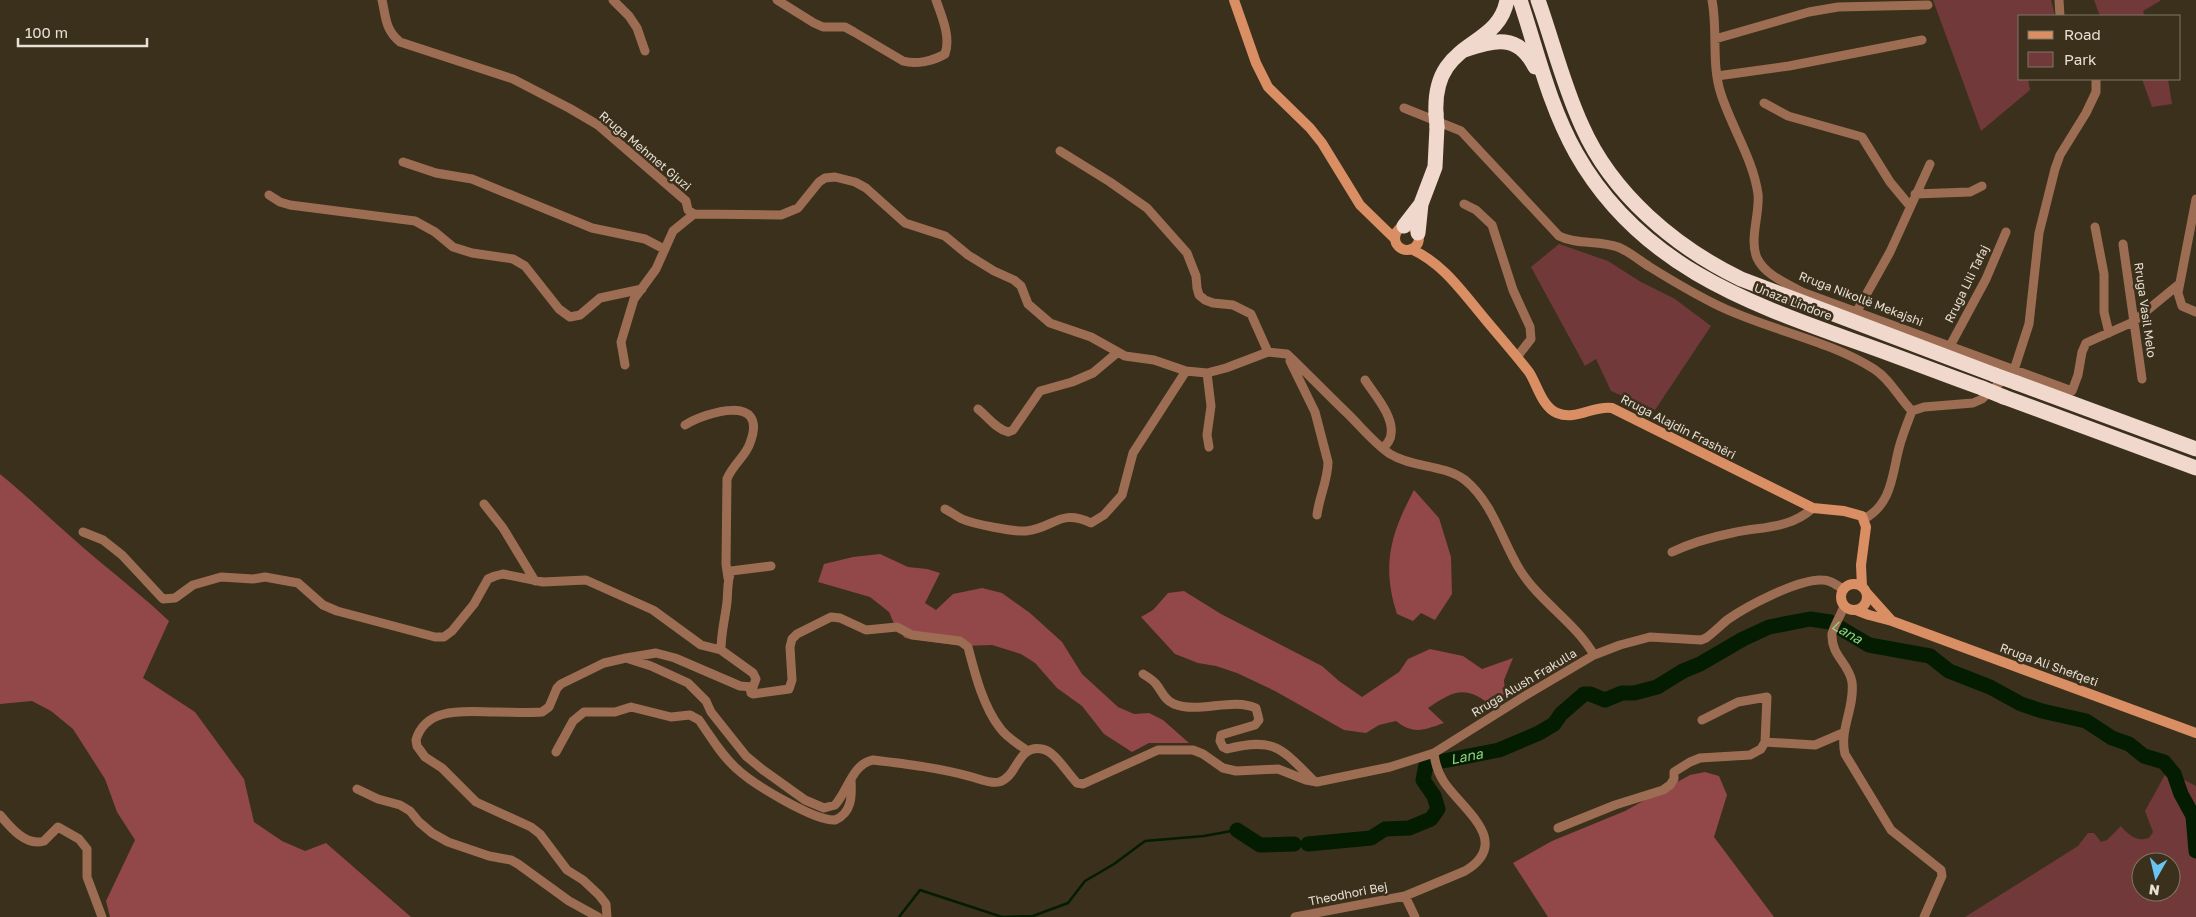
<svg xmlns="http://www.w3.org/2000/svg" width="2196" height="917" font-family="'Golos Text',sans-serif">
<rect width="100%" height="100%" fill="#3b301c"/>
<path fill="#71393a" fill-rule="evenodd" d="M1933,0H2051L2055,16H2020V79H2028L2030,90L1981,131Z
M2094,0H2160V1L2143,11L2145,16H2100Z
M2142,79H2168L2172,104L2152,107Z
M1559,244L1608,261L1641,282L1675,299L1711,326L1655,410L1611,391L1596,359L1585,366L1531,267Z
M2167,771L2196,786V917H1965L2078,846L2088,833H2094L2101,842L2107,840L2121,826C2128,835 2137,842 2149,838L2153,832L2145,811ZM2141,862H2171V892H2141Z"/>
<path fill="#924749" d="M0,474C34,502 65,533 99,561C123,581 147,600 169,621L143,678L195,712L244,779L254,822L282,841L305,851L326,843L411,917H110L106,901L135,840L117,812L105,779L73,729L51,711L32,701L0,704Z
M1414,490L1439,518L1451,557L1452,594L1435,620L1421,613L1413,621L1397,614C1381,565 1391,533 1414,490Z
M880,554L908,567L927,569L940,573L925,603L936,610L953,594L982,588L1002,593L1030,613L1062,642L1082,674L1118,707L1134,714L1149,713L1163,720L1189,743H1149L1132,752L1104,734L1082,706L1057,688L1035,663L1021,654L992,645L962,646L905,638L896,628L889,612L870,597L818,582L824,564L853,557Z
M1184,591L1221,614L1322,666L1339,681L1362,697L1399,672L1408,659L1430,649L1463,656L1482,669L1513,658L1504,680L1505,693L1495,708C1466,685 1456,689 1428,708L1444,723C1424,730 1414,735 1396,721L1379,725L1366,733L1344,730L1275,691L1237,673L1216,666L1198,663L1175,654L1141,617L1153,610L1168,593Z
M1705,772L1719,776L1727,795L1714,837L1774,917H1548L1513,863L1552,841L1625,811L1690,775Z"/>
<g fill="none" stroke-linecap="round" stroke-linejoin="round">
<path stroke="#041c01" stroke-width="2.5" d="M899,917L920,890L1002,917L1033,916L1068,903L1085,881L1114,864L1145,841L1204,836L1237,830"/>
<g stroke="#041c01" stroke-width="15">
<path id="s1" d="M1443,761L1499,750L1539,733L1554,724L1561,714L1584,694H1590L1605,700L1622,693H1634L1657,687L1683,671L1700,664L1743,639L1769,627L1810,619L1830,622L1869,645L1930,656L1949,671L1990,687L2021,704L2042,711L2086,721L2112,738L2129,744L2144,756L2164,762L2174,774L2181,794L2193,816L2196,851"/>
<path d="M1237,830L1260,845L1294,844"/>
<path d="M1308,844L1371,838L1385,829L1409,828L1431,819L1438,809L1434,796L1423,780L1426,765H1428"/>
</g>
<path stroke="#9d6d53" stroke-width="9" d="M382,0C386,17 385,30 400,42L513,79L569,108L598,125L686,201L688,210L694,214L781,215L798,208L819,182L825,178L835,177L855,182L866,188L905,223L945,236L968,255L994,271L1014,280L1021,286L1028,304L1050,323L1091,337L1125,356L1154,360L1186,371L1207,373L1226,368L1268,352L1287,354C1308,374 1328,395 1349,415C1362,428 1375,444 1390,454C1413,468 1443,464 1465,480C1493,503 1502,541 1520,570C1540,602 1575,622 1594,655
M613,0L629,16L637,28L645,51
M777,0L814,23L823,27H845L854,32L903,61C916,65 933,61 945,54C951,37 942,17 936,0
M1712,0C1718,31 1711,64 1721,94C1732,128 1753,159 1758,194C1760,214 1749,239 1757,258C1765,275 1786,283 1802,292L2072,391L2078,375L2082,352L2086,343L2133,322L2178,285
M2059,0L2060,16
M1715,39L1809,12L1838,7L1928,5
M1717,76L1789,66L1922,40
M1764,103L1788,116L1862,137L1890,182L1910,206
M1404,108L1461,131L1559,236C1577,245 1599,240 1618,247C1630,252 1640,261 1650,267C1671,280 1691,292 1713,303C1763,329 1827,339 1874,369C1890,379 1899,398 1912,411
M1060,151L1110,182L1147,208L1187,253L1196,276L1197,288L1199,295L1205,300L1213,303L1233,305L1251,314L1268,352
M403,162L436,173L472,179L592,228L645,239L664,249
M1915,194L1970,192L1982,186
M269,195L280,202L290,205L415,221L435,232L453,247L472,253L513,259L525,266L559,309L570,317L580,315L600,298L642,289
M2196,199L2178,293L2182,306L2196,312
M1464,204L1476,210L1492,225L1513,290L1530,327L1531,339L1517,357
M2095,227L2104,274V312L2109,333
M2123,244L2142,379
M1857,311L1890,252L1930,164
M1950,346L1986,279L2006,232
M1290,361L1315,412L1328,462C1328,480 1319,497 1317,515
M625,365L621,342L634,299L656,269L673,231L694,214
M1207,373L1211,406L1207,435L1209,447
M1365,380C1374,394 1394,416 1391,434C1391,440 1387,444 1383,448
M978,409C988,417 996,429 1008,432L1013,430L1040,391L1072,382L1093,373L1118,352
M1912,411L1924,407L1973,403L1982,399L2014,370L2029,324L2039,233L2055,169L2060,155L2086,113L2096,92V79
M685,425C706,412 769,393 750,443C746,456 733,464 727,479L726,564L728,578
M484,504L503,528L535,581
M945,509C951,512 956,516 962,519C973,524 1014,532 1026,531C1054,528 1060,508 1091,523L1104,515L1122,495L1133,453L1186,371
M1864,519C1892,504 1892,475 1899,448C1902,436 1907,424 1912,411
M83,532L103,540L122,555L163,599L175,598L193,585L221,577L253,579L265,577L298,583L323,605L337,611L435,637H444L452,631L474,604L488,579L495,576L503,574L543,582L586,580L653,610L701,645L721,650L753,673L756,679L753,687L740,686L675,658L656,653L626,658
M1672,552C1691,543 1712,537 1732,533C1762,526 1788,530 1813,508
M1844,606C1842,613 1832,630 1832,634C1831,656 1849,663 1852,682C1855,708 1839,729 1845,754L1891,830L1941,870L1942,876L1924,917
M721,650C721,633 725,619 727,602C728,592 727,581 731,571L771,566
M1143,674C1148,677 1153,680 1156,684C1162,691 1164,700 1174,704C1199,714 1232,697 1256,708L1259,720L1255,725L1221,735L1220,741L1223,747L1227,749C1275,737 1281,748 1314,781
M750,687L751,693L753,694L789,689L792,680L790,647L792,639L797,634L831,617L840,618L866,630L897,627L912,635L960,641L968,647C975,674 983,706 1000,728C1007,738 1018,744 1028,751
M1765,742L1815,745L1843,733
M556,752L573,721L584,712H615L631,707L671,717L690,715L699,720C711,737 721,755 737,769C753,784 814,821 835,820C852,813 852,796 851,780
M357,789L378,799L400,805L410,811L419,822L432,833L448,842L489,856L511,860L518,864L569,901L598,917
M0,815C10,827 26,847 44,841L58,827L79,839L87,849V877L102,917
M1558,828L1615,805L1663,790L1670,785L1674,779V772L1690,762L1700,758L1750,755L1761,749L1765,742L1767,697L1738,702L1702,720
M1405,896L1415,917
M607,917L606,904L599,895L583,880L567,870L540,834L531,827L476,802L442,768L425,757L417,746L416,740C426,705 468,712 496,712C510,712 529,713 542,712L549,707L557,688L561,684L604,663L626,658L651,666L688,683L706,701L711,712L746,756L763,770L805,800L824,808L835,805C848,791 852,764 873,760C907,764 940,768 972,777C980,779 991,784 999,782C1018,777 1017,744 1042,749C1055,751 1067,773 1077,783L1083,784L1158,750H1193L1203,754L1223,768L1236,771L1278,769L1306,780L1317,782L1390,767L1434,753L1523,697L1594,655L1620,645L1650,637L1701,640L1706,638C1713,633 1720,626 1727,620C1747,606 1798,579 1822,580C1831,580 1836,585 1843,589
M1295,917L1405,896L1465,871C1513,842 1463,810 1444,782C1438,773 1435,763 1434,753"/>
<path stroke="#d98e63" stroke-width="10" d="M1234,0L1256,63L1268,87L1310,128L1322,143L1360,205L1395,239
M1395 238a12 12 0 1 1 24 0a12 12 0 1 1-24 0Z
M1411,249C1443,263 1463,293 1485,319C1500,337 1515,354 1529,372C1537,384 1542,407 1557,413C1576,421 1593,405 1612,408L1813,508L1844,511L1862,516L1866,527L1861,565L1862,587
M1841 597a13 13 0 1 1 26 0a13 13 0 1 1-26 0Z
M1866,592L1892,621
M1856,610L1869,615L1892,621L2196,733"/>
<path stroke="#f1d8cc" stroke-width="15" d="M1520,0C1537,51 1549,105 1576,153C1638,263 1742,301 1854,341C1897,356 1940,373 1982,388
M1538,0C1553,42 1563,85 1582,126C1612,194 1675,247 1741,279L1995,375
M1464,50C1495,40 1518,33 1535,67
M1436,114C1432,38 1498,51 1507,0
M1421,204L1435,167L1437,127
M1404,226L1421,204L1418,233
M2017,383L2196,449
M2004,397L2196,468"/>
<path stroke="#f1d8cc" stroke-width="15" d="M1436,114L1437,127
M1995,375L2017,383
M1982,388L2004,397"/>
</g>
<g text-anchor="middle" stroke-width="5" stroke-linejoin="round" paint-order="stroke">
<g font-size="12" fill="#e8e0d4" stroke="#3b301c">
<text transform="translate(645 151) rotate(40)" y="4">Rruga Mehmet Gjuzi</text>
<text transform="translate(1967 284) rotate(-64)" y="4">Rruga Lili Tafaj</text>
<text transform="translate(1861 299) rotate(21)" y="4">Rruga Nikollë Mekajshi</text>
<text transform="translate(1793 302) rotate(21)" y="4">Unaza Lindore</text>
<text transform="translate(2145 310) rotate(82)" y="4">Rruga Vasil Melo</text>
<text transform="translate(1678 427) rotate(27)" y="4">Rruga Alajdin Frashëri</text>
<text transform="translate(2049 665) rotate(20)" y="4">Rruga Ali Shefqeti</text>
<text transform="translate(1524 683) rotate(-31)" y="4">Rruga Alush Frakulla</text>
<text transform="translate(1348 894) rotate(-11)" y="4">Theodhori Bej</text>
</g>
<g font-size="14" font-style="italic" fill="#8fd382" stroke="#3b301c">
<text dy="5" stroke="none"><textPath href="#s1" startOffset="446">Lana</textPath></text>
<text dy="5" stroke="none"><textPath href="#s1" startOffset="24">Lana</textPath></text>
</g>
</g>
<rect x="2018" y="15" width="162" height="65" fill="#3b301c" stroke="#807666"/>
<rect x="2028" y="31" width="25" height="8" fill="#d98e63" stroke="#807666"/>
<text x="2064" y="40" font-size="15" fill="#e8e0d4">Road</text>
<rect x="2028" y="52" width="25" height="15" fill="#71393a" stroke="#807666"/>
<text x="2064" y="65" font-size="15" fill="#e8e0d4">Park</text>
<g transform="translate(2156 877) rotate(188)"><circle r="24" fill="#3b301c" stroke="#807666"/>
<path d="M0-4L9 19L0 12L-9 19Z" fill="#68c4f0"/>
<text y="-8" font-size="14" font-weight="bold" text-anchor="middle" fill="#e8e0d4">N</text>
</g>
<path d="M18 38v8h129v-8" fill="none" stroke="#e8e0d4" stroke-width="2.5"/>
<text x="25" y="38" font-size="15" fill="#e8e0d4" stroke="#3b301c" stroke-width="4" paint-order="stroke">100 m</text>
</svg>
